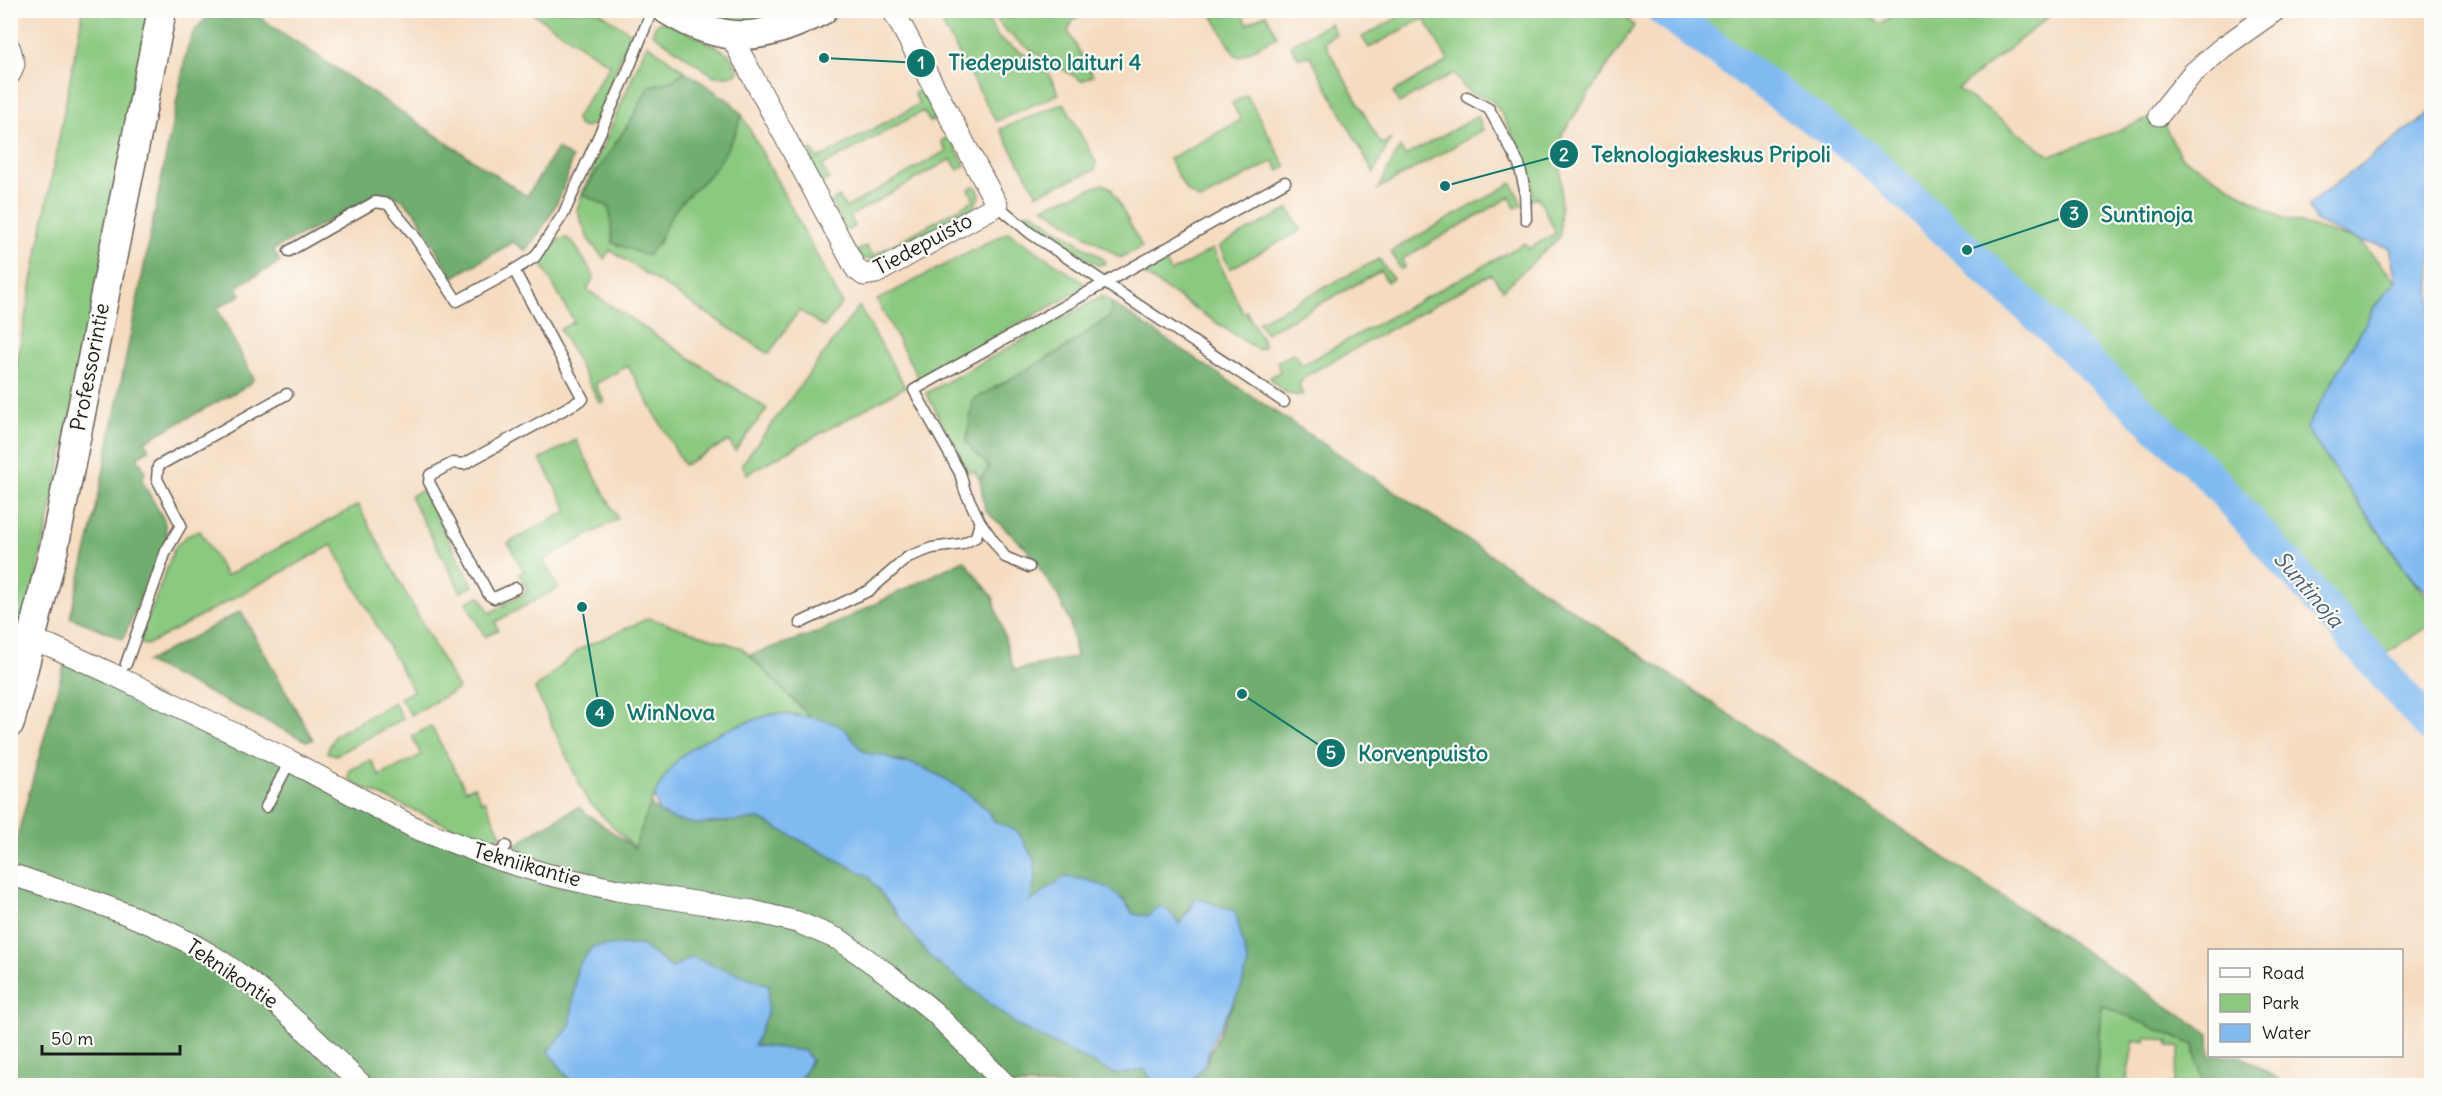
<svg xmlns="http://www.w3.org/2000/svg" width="2442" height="1096" font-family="Delius,sans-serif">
<rect width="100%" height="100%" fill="#fdfcf7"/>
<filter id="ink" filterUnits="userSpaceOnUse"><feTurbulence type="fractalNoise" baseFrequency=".0167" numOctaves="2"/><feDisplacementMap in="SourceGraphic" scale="12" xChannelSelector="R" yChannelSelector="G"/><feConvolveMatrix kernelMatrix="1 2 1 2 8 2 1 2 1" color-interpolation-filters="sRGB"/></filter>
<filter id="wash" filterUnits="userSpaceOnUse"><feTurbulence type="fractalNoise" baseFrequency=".008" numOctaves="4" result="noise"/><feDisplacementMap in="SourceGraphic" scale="24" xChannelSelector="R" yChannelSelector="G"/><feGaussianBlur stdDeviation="1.35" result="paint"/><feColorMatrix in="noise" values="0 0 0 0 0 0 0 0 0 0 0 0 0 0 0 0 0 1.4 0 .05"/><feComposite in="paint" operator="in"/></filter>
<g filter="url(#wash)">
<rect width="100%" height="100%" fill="#f5dcc1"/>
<path fill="#8bc980" stroke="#54724e" stroke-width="1.5" d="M761,10L796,11L781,16L735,22L687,11H732L741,13L743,11Z
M83,11H157L11,696V393Z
M529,11H598L631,33L595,122L585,128L578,125L576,118L610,65Z
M935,11H979L986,16L999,39L1045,67L1059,94L996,121Z
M994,11H1003L1008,19L1023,11H1085L1072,22L1068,31L1093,76L1082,81C1060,67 996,35 994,11Z
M1210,11H1247L1242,13L1247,24L1266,14L1277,36L1240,57L1235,55Z
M1410,11H1621L1634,26L1562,134L1560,237L1503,290L1491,274L1305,376L1299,385L1303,395C1290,397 1277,389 1270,377L1280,372L1277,362L1295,353L1302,365L1525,243L1528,249L1556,233L1538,197L1529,201C1530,200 1532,193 1532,192C1533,175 1504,114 1493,102C1486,95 1479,97 1471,93C1464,90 1458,79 1454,73L1399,103L1393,92L1448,61L1424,18L1369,48L1362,37Z
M1663,11H1866L1880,24L1900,11H2056L1958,89L2051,156L2159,115L2180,156L2280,217L2359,241L2396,281L2375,306L2306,429L2413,581L2431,601V624L2374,662L2205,471L1866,157Z
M667,22L714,45L730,55L739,72L729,76H714L652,33L657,23Z
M1330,23L1336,34L1324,42L1381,144L1390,140L1374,173L1310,56L1299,58L1290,45Z
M647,44L685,71L671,81L649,87L633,117L583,194L609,207L611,223L658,245L668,220L681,201L713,171L735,134L742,115L842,303L824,327L799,310L769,354L610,250L604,259L588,239L577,210L582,194Z
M922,89L938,118L930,122L923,111L822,166L829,179L820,183L804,154L812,150L818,159L919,104L914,93Z
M1247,95L1286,167L1279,171L1274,161L1200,200L1186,190L1169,159L1241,120L1232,103Z
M1064,103L1096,163L1095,170L1037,194L1000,129Z
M1478,116L1483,130L1378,189L1400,147L1405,156Z
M949,136L965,165L958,170L951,159L850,216L855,226L847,231L831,202L839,197L846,208L946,151L941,141Z
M1512,183L1522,205L1515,208L1510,197L1402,259L1405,267L1400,269L1391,251Z
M1103,184L1111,188L1142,247L1120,258L1043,207Z
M974,186L978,189L980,196L973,208L877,261L861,258L857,251L866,246L873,256L974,200L969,189Z
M1289,209L1301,230L1230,269L1219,246Z
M1024,213H1033L1105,260L1104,264L1097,265L1022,216Z
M1008,232L1084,283L1082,289L919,379L877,300Z
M566,238L573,242L594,276L587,290L767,409L735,451L729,441L684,465L628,366L595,384L604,401L600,403L560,329L574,322L541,263L558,240Z
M1213,249L1243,313L1246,311L1265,346L1258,350L1143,274L1166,262L1171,272Z
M1379,259L1393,279L1387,282L1381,271L1266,333L1258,322Z
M1103,296L1112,303L1110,316L1062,350L973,400L989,467L980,480L974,471L969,472L926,393Z
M859,306L905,387L747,474L742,464Z
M576,440L618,519L543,560L558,588L495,622L498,630L485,637L466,602L480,596L490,613L528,591L519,574L524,571L508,543L568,511L540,459Z
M423,490L473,586L461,592L410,496Z
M358,505L458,689L411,715L400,698L413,691L332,545L147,645L142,644L140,640L175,547L187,536L200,531L226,576Z
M649,618L742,648L812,719L792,714H773L745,723L654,796L634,848L587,800L535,689L580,649Z
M394,702L403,719L336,755L327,752L335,735Z
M431,726L466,790L474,786L482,802L485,801L501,835L498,838L500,843L492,845L355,784L348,777L350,770L371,760L380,776L421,755L412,736Z
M2101,1004L2193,1045L2204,1085H2173L2180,1048L2169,1045V1041L2146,1037L2145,1042L2134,1040L2126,1083L2136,1085L2096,1086Z"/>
<path fill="#70ad6e" stroke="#466445" stroke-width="1.5" d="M214,11H250L527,196L557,148L572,158C565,195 548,221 526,251L513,242L452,278L416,213L401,199L385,191L273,250L280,262L237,286L241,295L217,308L254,379L247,386L145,441L149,450L137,457L145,471L142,481L164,520L167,537L123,639L70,617L92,529L187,49L194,31Z
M685,71L731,102L742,115C735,134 725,157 711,173C700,186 686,195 676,209C664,225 661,243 647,256L613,243L609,207L582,194L633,117L649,86L671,81Z
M1112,303L2209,1034L2210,1056H2242L2288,1085H2204L2193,1045L2101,1005L2096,1085H1188L1204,1066L1237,996L1248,964L1234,911L1196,898L1179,924L1169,911L1148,916L1133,914L1125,899L1029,903L1036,875L1034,860L1018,832L994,821L912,764L869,754L854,744L844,730L828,722L812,719L749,655L816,633L964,560L993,597L1014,670L1076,657L1070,623L1058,596L1026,548L985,510L980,480L989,467L966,443L973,400L1062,350L1110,316Z
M241,611L313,740L306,741L146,662Z
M67,654L496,859L536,831L578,807L634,848L650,805L659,812L695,824L760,819L868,876L897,915L1144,1069L1155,1085L894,1086L885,1081L866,1086L797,1085L811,1061L754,1045L767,1014L672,968L641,945L593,946L577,968L570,1027L548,1051L574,1085L11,1086V859Z"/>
<path fill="#80baf1" stroke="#4e6b86" stroke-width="1.5" d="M2431,112V595L2414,581L2306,429L2375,306L2396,281L2390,247L2359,241L2316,222L2308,205Z
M773,714C790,714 830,718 844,729C853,737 856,749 870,754C874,755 879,754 883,755C888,756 891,760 895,761C901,764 908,762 913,764C937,772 984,799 994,821L1018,832L1034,860L1036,875L1030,902L1064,877C1095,879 1117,887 1133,914L1148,916L1160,906L1169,911L1179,924L1190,910L1196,898L1235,911L1248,964L1241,988L1212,1042L1204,1066L1188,1085H1155L1144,1069L1117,1075L1020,1027L930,957L868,876L760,819L695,824L673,819L659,812L654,796C662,781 670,766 684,754C708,734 743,723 773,714Z
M641,945L672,968L692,957L769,985L767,1014L754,1045L805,1051L811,1060L797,1085H574L548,1051L570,1027L577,968L593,946Z"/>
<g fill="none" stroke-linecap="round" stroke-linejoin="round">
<path stroke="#80baf1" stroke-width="33" d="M1663,10L1866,157L2205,471L2432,728"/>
</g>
</g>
<g filter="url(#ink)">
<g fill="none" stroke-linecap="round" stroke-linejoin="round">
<defs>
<path id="lane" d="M1467,97L1489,109L1519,164L1525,190L1526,219
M997,205L1030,233L1284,402
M289,251L375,202L388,204L413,234L457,301L514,270
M980,522L1005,557L1029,567
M516,588L494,598L489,595L429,482L430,475L453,463L464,464L583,399L514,270L535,257L564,213L627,73L652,10
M800,623L870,590L908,557L932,548L962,544L976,537L980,522L965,491L960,473L914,390L1285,182
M126,664L166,551L181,525L157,479L158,466L287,394
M266,807L290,761
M497,859L506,846"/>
<path id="street" d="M731,36L856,269L864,275L876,273L997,205L893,10
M10,49L14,64L10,74
M2159,115L2192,74L2222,48L2276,10
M10,635L51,646L110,673L290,761L415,828L497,859L546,874L617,890L752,911L797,922L840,940L889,975L934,1012L1007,1086
M10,874C79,897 152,918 214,957C270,992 316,1040 363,1086"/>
<path id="secondary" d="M667,10C724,46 765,41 823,10
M10,723L54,548L162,10"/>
</defs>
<use href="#lane" stroke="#685f56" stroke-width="13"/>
<use href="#street" stroke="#685f56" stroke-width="23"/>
<use href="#secondary" stroke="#685f56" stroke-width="31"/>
<use href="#lane" stroke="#fff" stroke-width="10"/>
<use href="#street" stroke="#fff" stroke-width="21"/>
<use href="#secondary" stroke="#fff" stroke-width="28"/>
</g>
</g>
<g text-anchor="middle" stroke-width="4.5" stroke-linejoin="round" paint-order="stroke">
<g font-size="21" fill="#1c1c1c" stroke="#fdfcf7">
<text transform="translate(923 244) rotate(-28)" y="7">Tiedepuisto</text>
<text transform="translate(90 367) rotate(-79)" y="7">Professorintie</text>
<text transform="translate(527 865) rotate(16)" y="7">Tekniikantie</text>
<text transform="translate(232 974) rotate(34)" y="7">Teknikontie</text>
</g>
<g font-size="22" font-style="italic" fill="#445b71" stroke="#fdfcf7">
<text transform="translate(2309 589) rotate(49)" y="8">Suntinoja</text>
</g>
</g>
<path fill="none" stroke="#0f766e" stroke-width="2" d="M824 58L921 63M1445 186L1564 154M1967 250L2074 214M582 607L600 713M1242 694L1331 753"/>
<g fill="#0f766e" stroke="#fdfcf7" stroke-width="2">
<circle cx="824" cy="58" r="6"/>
<circle cx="1445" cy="186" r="6"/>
<circle cx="1967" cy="250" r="6"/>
<circle cx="582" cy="607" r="6"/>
<circle cx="1242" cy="694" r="6"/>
<circle cx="921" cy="63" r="15"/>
<circle cx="1564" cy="154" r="15"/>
<circle cx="2074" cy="214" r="15"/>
<circle cx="600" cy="713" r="15"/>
<circle cx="1331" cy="753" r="15"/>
</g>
<g font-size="18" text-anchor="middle" font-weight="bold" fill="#fff">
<text x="921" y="69">1</text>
<text x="1564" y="161">2</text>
<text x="2074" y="220">3</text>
<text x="600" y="719">4</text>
<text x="1331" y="759">5</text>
</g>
<g font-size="22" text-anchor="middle" font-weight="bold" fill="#0f766e" stroke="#fdfcf7" stroke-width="4.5" stroke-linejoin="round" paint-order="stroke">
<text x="1045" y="70">Tiedepuisto laituri 4</text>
<text x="1711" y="162">Teknologiakeskus Pripoli</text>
<text x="2147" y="222">Suntinoja</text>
<text x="671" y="720">WinNova</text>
<text x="1423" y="761">Korvenpuisto</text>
</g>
<rect width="2442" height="1096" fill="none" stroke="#fdfcf7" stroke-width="36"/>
<rect x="2208" y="949" width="195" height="108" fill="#fdfcf7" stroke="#a3a29f" stroke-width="1.5"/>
<rect x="2220" y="968" width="30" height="9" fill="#ffffff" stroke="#a3a29f" stroke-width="1.5"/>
<text x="2262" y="979" font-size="18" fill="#1c1c1c">Road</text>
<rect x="2220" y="994" width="30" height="18" fill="#8bc980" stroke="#a3a29f" stroke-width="1.5"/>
<text x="2262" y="1009" font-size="18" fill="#1c1c1c">Park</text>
<rect x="2220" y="1024" width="30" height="18" fill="#80baf1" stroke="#a3a29f" stroke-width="1.5"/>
<text x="2262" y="1039" font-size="18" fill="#1c1c1c">Water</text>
<path d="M42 1045v9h138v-9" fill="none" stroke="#1c1c1c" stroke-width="3"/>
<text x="51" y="1045" font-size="18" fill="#1c1c1c" stroke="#fdfcf7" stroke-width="4.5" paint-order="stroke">50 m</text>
</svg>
